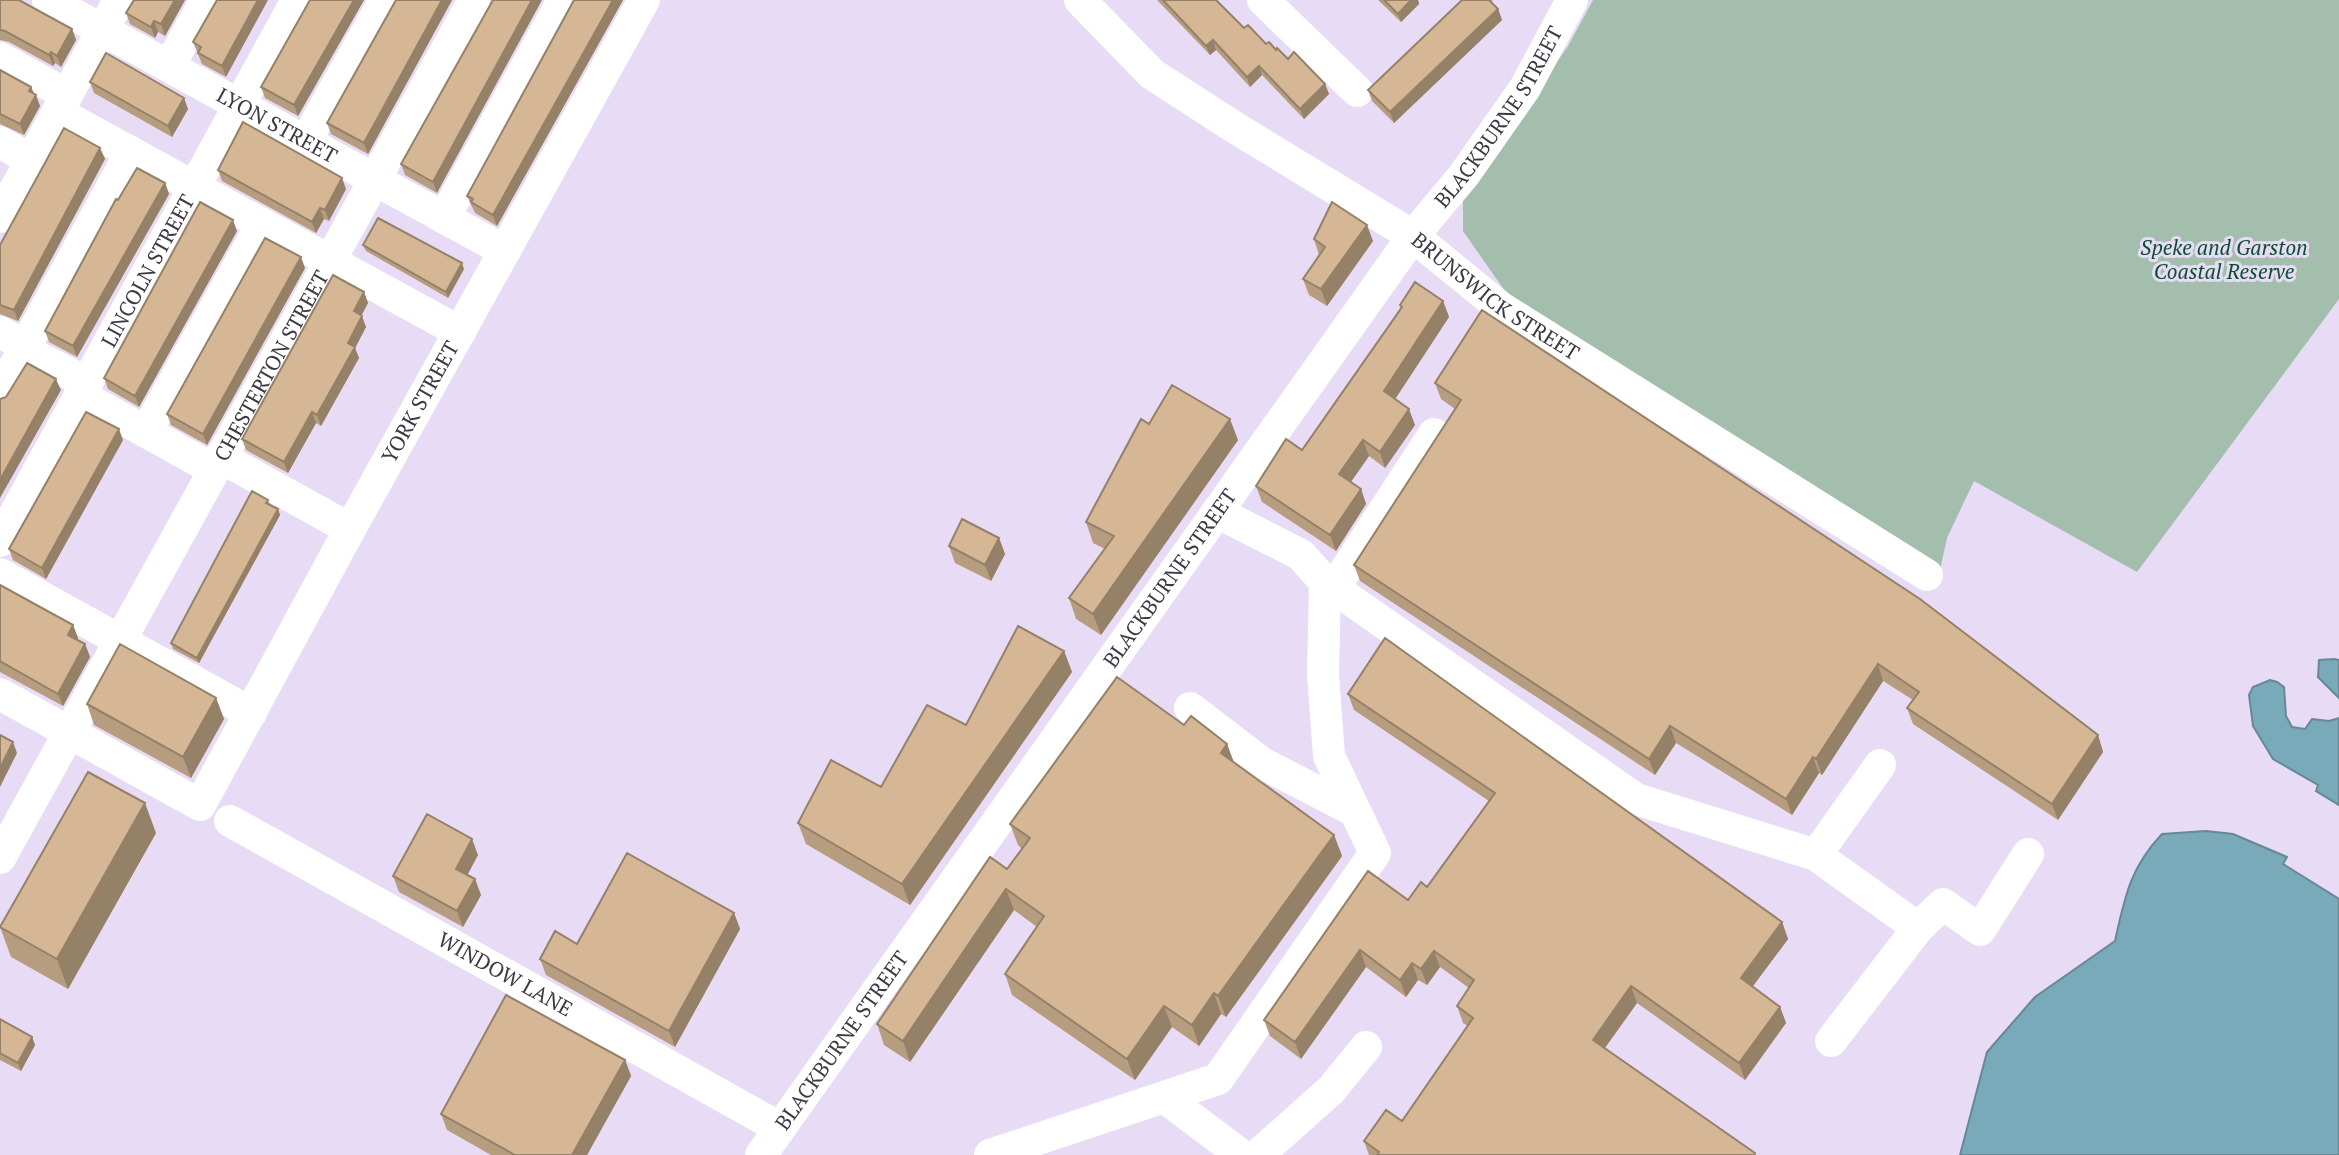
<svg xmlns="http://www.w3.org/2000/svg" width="2339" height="1155" font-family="'PT Serif',serif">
<rect width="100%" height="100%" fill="#e8dbf5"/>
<path fill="#a4bead" d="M1593,0H2339V299L2137,572L1974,481L1947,538L1940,570L1507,294L1463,231V197L1568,46Z"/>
<path fill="#78aaba" stroke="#678896" stroke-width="2" d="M2334,659L2339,660V698L2318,677L2319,660Z
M2270,680L2277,682L2284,687L2286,716L2292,727L2305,729L2312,719L2329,721L2339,718V805L2316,791L2318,785L2273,759L2253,726L2249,695L2253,687Z
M2206,831L2233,834L2287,857L2283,864L2339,899V1155H1960L1987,1052L2035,997L2115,941C2125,896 2130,868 2162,834Z"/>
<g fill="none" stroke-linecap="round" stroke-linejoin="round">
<g stroke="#fff" stroke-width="32">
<path id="s1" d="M48,0L505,251"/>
<path id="s2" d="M1080,0L1152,74L1234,127L1413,236L1500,307L1927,575"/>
<path d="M1263,0L1357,91"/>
<path d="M0,58L67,95"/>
<path d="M169,66L206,0"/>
<path d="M57,112L460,332"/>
<path d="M0,142L31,160"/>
<path d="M305,142L385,0"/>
<path d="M0,217L119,0"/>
<path d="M444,218L563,0"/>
<path d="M0,332L26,346"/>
<path d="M24,350L87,383"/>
<path d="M0,393L131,152"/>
<path d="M80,395L213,469"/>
<path d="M146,432L262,224"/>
<path d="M220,457L350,529"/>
<path id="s3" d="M0,541L297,0"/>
<path d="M0,574L251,713"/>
<path d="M1325,582L1636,799L1816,855L1918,928L1943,904L1980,930L2028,854"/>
<path d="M1334,588L1434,434"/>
<path id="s4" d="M0,694L200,805L350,529L644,0"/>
<path d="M1190,708L1262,763L1353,810"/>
<path id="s5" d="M230,821L780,1128"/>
<path d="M1816,855L1880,765"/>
<path id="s6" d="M0,858L474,0"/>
<path d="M1831,1041L1918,928"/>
<path d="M1164,1097L1241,1155"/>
<path id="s7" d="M761,1155L1413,236L1464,175L1525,88L1572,0"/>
<path d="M990,1155L1218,1079L1375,853L1329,756L1323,675L1325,582L1301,555L1217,512"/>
<path d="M1258,1155L1331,1090L1366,1047"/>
</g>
</g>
<path fill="#b79d80" d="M0,0L72,29L76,40L61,67L55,63L53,66L9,42L0,40Z
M185,0L165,36L158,32L155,38L130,24L126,13Z
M217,0L226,77L202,64L193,42Z
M310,0H364L298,116L265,98L261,87Z
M396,0H452L368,154L331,134L327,123Z
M493,0L437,193L405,175L401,164Z
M574,0H623L497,226L475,213L467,196Z
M1157,0H1216L1244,28L1325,84L1329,94L1304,119L1262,75L1250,87L1216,50L1210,55Z
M1378,0H1418L1419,4L1401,22Z
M1462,0H1493L1491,2L1498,9L1502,20L1394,123L1372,101L1368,90Z
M0,70L31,87L40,106L24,135L0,124Z
M90,82L188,109L172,137L94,93Z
M100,148L105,159L18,321L0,314V245Z
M218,170L346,189L329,221L324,219L316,233L222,181Z
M165,183L169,194L77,357L49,342L45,331L118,200Z
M237,231L139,407L108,389L104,378Z
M1314,239L1373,241L1327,306L1309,295L1303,279L1319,255Z
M363,245L464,269L448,298L366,251Z
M305,268L207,445L171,425L167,414Z
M364,292L368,303L361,316L366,327L355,348L359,358L321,426L316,423L288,473L246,450L242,439Z
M1443,301L1449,317L1395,399L1415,425L1385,468L1369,456L1351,482L1361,489L1366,504L1336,551L1262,502L1256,486L1302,450L1401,308L1400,305Z
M1435,383L2098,735L2103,752L2058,820L1913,724L1907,708L1913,700L1883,681L1822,775L1819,773L1792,815L1676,743L1655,775L1360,581L1354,565L1455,409L1441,399Z
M1149,424L1238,440L1101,635L1076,619L1069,598L1105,549L1093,543L1086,522Z
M123,440L46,579L13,560L9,549Z
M268,500L270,505L278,509L280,515L199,663L173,649L171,643Z
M999,538L1005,554L991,581L955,563L949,546Z
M0,585L73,625L78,638L77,640L85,644L90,657L63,706L0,672Z
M1064,651L1072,672L910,905L806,844L798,823L881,787L966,725Z
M1348,694L1782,922L1788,939L1753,986L1780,1007L1786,1023L1745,1080L1637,1003L1605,1048L1755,1153L1756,1155H1369L1364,1141L1402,1121L1468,1026L1463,1023L1457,1006L1469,988L1440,967L1427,985L1418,980L1406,997L1366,967L1301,1059L1270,1036L1264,1020L1408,900L1427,887L1489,801L1354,710Z
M216,698L224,719L191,778L94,725L87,704Z
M1184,725L1227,744L1233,762L1334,835L1342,856L1226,1017L1221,1014L1199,1046L1172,1027L1135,1080L1012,995L1005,974L1037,927L1014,910L910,1062L884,1045L877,1024L1007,869L1022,849L1018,845L1010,824Z
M156,833L68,989L11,957L0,927Z
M478,855L467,875L475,879L481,895L463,927L399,892L393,876Z
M734,913L740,929L675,1047L546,975L540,959L577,944Z
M0,1019L32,1037L35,1045L21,1071L0,1060Z
M625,1060L631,1076L587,1155H491L447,1130L441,1114Z"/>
<path fill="#958068" d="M175,0H185L165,36L161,24Z
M258,0H268L226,77L222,66Z
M354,0H364L298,116L294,105Z
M442,0H452L368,154L364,143Z
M532,0H542L437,193L433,182Z
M613,0H623L497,226L493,215Z
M1411,0H1418L1419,4L1401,22L1398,14Z
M1498,9L1502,20L1394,123L1390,112Z
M154,21L158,32L155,38L151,27Z
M72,29L76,40L61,67L57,56Z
M1213,40L1216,50L1210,55L1206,46Z
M51,52L55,63L53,66L49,55Z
M1259,66L1262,75L1250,87L1247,77Z
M1325,84L1329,94L1304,119L1300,109Z
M31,87L35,97L36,95L40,106L24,135L20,124Z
M184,98L188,109L172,137L168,126Z
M100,148L105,159L18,321L14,310Z
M342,178L346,189L329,221L325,210Z
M165,183L169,194L77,357L73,346Z
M320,208L324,219L316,233L312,222Z
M233,220L237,231L139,407L135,396Z
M1367,225L1373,241L1327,306L1321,289Z
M301,257L305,268L207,445L203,434Z
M462,263L464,269L448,298L446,292Z
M364,292L368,303L358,322L354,311Z
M1443,301L1449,317L1390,407L1384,391Z
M362,316L366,327L355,348L359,358L321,426L317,415L348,343Z
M56,379L61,390L0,498V480Z
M1409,409L1415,425L1385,468L1380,452Z
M312,412L316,423L288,473L284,462Z
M1230,419L1238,440L1101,635L1093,614Z
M119,429L123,440L46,579L42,568Z
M1363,440L1369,456L1345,490L1339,474Z
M1361,489L1366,504L1336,551L1330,535Z
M278,509L280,515L199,663L197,658Z
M999,538L1005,554L991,581L985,565Z
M73,625L78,638L73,648L68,635Z
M85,644L90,657L63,706L58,694Z
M1064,651L1072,672L910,905L902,884Z
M1878,664L1883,681L1822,775L1816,759Z
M216,698L224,719L191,778L183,757Z
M1670,726L1676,743L1655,775L1649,759Z
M2098,735L2103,752L2058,820L2052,804Z
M13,742L17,753L0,787V768Z
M1227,744L1235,765L1221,753Z
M1813,757L1819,773L1792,815L1786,799Z
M145,803L156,833L68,989L57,959Z
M1334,835L1342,856L1226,1017L1218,996Z
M472,839L478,855L462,885L456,869Z
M475,879L481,895L463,927L457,911Z
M1006,889L1014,910L910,1062L903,1041Z
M734,913L740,929L675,1047L669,1031Z
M1782,922L1788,939L1747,994L1741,978Z
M1360,950L1366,967L1301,1059L1295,1042Z
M1434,951L1440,967L1427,985L1421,969Z
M1412,963L1418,980L1406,997L1400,980Z
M1631,986L1637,1003L1599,1056L1593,1040Z
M1214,993L1221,1014L1199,1046L1192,1025Z
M1164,1006L1172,1027L1135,1080L1127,1059Z
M1780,1007L1786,1023L1745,1080L1739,1063Z
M32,1037L35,1045L21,1071L18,1063Z
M625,1060L631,1076L587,1155H572Z"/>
<path fill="#d5b795" stroke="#958068" stroke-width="2" d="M0,0H19L72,29L57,56L51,52L49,55L5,31L0,30Z
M134,0H175L161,24L154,21L151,27L126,13Z
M217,0H258L222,66L198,53L201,47L193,42Z
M310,0H354L294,105L261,87Z
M396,0H442L364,143L327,123Z
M493,0H532L433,182L401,164Z
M574,0H613L493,215L471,202L473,199L467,196Z
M1163,0H1216L1244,28L1248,25L1266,44L1269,42L1276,50L1277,48L1288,59L1294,52L1325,84L1300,109L1259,66L1247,77L1213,40L1206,46Z
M1384,0H1411L1398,14Z
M1462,0H1489L1498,9L1390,112L1368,90Z
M106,53L184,98L168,126L90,82Z
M0,70L31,87L29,91L36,95L20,124L0,114Z
M243,122L342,178L325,210L320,208L312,222L218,170Z
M64,128L100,148L14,310L0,305V245Z
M137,168L165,183L73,346L45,331L116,199L118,200Z
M200,202L233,220L135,396L104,378Z
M1332,202L1367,225L1321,289L1303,279L1325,247L1314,239Z
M378,218L462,263L446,292L363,245Z
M265,238L301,257L203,434L167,414Z
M333,275L364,292L354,311L362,316L348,343L355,347L317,415L312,412L284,462L242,439Z
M1415,282L1443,301L1384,391L1409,409L1380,452L1363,440L1339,474L1361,489L1330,535L1256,486L1286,439L1302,450L1402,307L1400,305Z
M1482,310L1920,599L2098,735L2052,804L1907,708L1919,692L1878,664L1816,759L1813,757L1786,799L1670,726L1649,759L1354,565L1461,400L1435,383Z
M27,363L56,379L0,480V399L6,397Z
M1172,385L1230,419L1093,614L1069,598L1114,536L1086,522L1141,419L1149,424Z
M86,412L119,429L42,568L9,549Z
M252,491L268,500L266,503L278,509L197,658L171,643Z
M962,519L999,538L985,565L949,546Z
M0,585L73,625L68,635L85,644L58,694L0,661Z
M1018,626L1064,651L902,884L798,823L831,760L881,787L927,705L966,725Z
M1385,638L1782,922L1741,978L1780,1007L1739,1063L1631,986L1593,1040L1755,1153L1754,1155H1377L1379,1152L1364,1141L1386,1110L1402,1121L1473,1018L1457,1006L1474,980L1434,951L1421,969L1412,963L1400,980L1360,950L1295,1042L1264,1020L1368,871L1408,900L1421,882L1427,887L1495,793L1348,694Z
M120,644L216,698L183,757L87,704Z
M1117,677L1184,725L1191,716L1227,744L1221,753L1334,835L1218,996L1214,993L1192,1025L1164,1006L1127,1059L1005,974L1044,916L1006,889L903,1041L877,1024L990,857L1007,869L1030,838L1010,824Z
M0,735L13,742L0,768Z
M88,772L145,803L57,959L0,927Z
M427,814L472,839L456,869L475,879L457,911L393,876Z
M627,853L734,913L669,1031L540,959L555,931L577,944Z
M506,995L625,1060L572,1155H515L441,1114Z
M0,1019L32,1037L18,1063L0,1053Z"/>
<g text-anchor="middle" stroke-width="6" stroke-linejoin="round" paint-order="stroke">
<g font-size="21" fill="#3e3943" stroke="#e8dbf5">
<text dy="7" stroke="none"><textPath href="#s7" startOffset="1274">BLACKBURNE STREET</textPath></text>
<text dy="7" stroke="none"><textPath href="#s1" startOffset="261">LYON STREET</textPath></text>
<text dy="7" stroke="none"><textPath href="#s3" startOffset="308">LINCOLN STREET</textPath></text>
<text dy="7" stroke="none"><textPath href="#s2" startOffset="513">BRUNSWICK STREET</textPath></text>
<text dy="7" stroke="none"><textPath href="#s6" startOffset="562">CHESTERTON STREET</textPath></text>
<text dy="7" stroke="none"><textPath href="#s4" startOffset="688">YORK STREET</textPath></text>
<text dy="7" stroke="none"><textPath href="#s7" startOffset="707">BLACKBURNE STREET</textPath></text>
<text dy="7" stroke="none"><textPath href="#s5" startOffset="315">WINDOW LANE</textPath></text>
<text dy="7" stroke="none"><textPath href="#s7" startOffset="140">BLACKBURNE STREET</textPath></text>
</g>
<g font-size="21" font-style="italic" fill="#09502e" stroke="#e8dbf5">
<text x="2224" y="255">Speke and Garston<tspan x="2224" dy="24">Coastal Reserve</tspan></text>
</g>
</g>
</svg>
